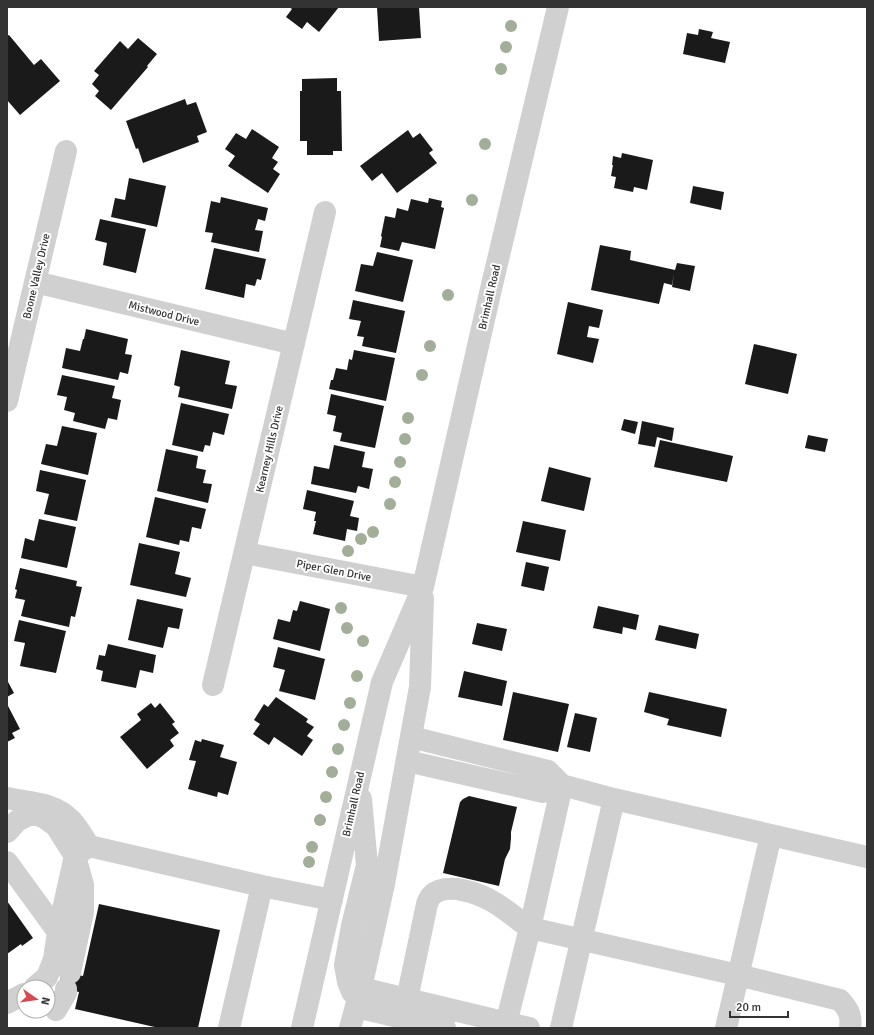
<svg xmlns="http://www.w3.org/2000/svg" width="874" height="1035" font-family="Signika,sans-serif">
<rect width="100%" height="100%" fill="#fff"/>
<path fill="#1a1a1a" d="M289,7H339L319,32L307,22L302,29L286,17L292,9Z
M377,7H419L421,38L379,41Z
M699,29L713,32L711,38L730,42L725,63L683,54L687,33L698,35Z
M9,35L34,65L41,59L60,81L20,115L7,100V36Z
M138,38L157,54L147,66L148,67L111,110L95,96L99,91L92,84L99,75L94,71L120,41L128,49Z
M337,78V91H341L342,151H333V155H307V141H300V91H302V79Z
M185,99L187,105L196,102L207,132L197,136L199,142L143,163L138,148L136,149L126,121Z
M252,129L279,147L272,158L278,162L273,169L280,174L268,193L228,166L235,156L225,149L236,133L246,139Z
M408,130L413,138L420,133L433,150L429,153L437,163L397,193L382,173L372,181L360,166Z
M622,153L653,160L647,190L634,187L633,192L614,188L616,177L611,176L613,165H612L613,156L621,158Z
M129,178L166,186L157,227L111,217L115,198L125,200Z
M693,186L724,192L721,210L690,203Z
M221,197L268,208L265,221L258,219L255,230L263,231L259,252L211,242L213,233L205,232L211,201L220,203Z
M429,198L442,201L441,207L444,208L435,249L402,242L399,251L380,247L382,237L381,236L385,216L395,218L397,208L408,211L411,199L428,203Z
M100,219L146,229L136,273L103,265L107,243L95,240Z
M600,245L631,251L630,260L675,270L677,263L695,266L690,291L672,287L674,274L672,285L664,283L659,304L591,290Z
M214,248L266,259L261,280L257,279L255,286L246,284L244,298L205,289Z
M377,252L413,260L403,302L355,291L361,264L373,266Z
M353,300L405,311L396,353L362,346L364,337L357,336L361,321L349,319Z
M568,302L603,310L599,328L589,326L587,337L599,339L593,363L557,354Z
M86,329L128,339L125,354L132,355L128,374L120,372L118,380L62,368L66,348L80,351L83,339H84Z
M754,344L797,354L788,394L745,384Z
M181,350L230,361L225,384L237,386L232,409L178,397L180,387L174,385Z
M354,350L395,358L386,401L329,389L331,380H333L336,368L347,370L349,359L352,360Z
M62,375L115,386L112,398L121,400L117,420L108,418L105,429L73,421L75,413L64,410L67,397L57,395Z
M331,394L384,406L375,448L340,441L342,433L333,431L336,416L327,414Z
M181,403L229,414L224,435L213,432L210,446L205,445L203,452L172,445Z
M624,419L638,422L635,434L621,430Z
M642,421L674,428L672,441L657,437L655,447L638,444Z
M62,426L97,433L88,475L41,464L46,444L57,446Z
M808,435L828,439L825,452L805,448Z
M660,440L733,456L727,482L654,467Z
M334,445L365,452L362,467L373,469L369,489L358,486L356,493L311,484L314,466L329,469Z
M166,449L198,456L196,468L206,470L203,483L212,484L208,503L157,491Z
M549,467L591,478L584,511L541,501Z
M40,470L86,480L77,521L44,514L49,494L36,491Z
M307,490L354,501L350,516L359,518L357,531L347,529L345,541L313,534L316,521H314L316,512L303,509Z
M155,497L206,509L201,529L192,527L189,542L180,540L179,545L146,537Z
M39,519L76,527L67,568L21,558L25,538L34,541Z
M523,521L566,530L560,561L516,552Z
M139,543L180,552L175,574L191,578L186,597L130,585Z
M526,562L549,567L544,591L521,586Z
M20,568L77,581L76,586L82,587L75,617L71,616L69,627L21,616L25,600L15,598L17,590L15,589Z
M137,599L183,609L179,629L168,627L163,648L128,640Z
M300,601L330,609L320,651L273,639L278,619L290,622L293,610L297,611Z
M598,606L639,615L636,630L623,627L622,634L593,628Z
M19,620L66,631L56,673L20,666L25,643L14,641Z
M477,623L507,629L502,651L472,644Z
M659,625L699,634L696,649L655,640Z
M108,644L156,655L153,673L140,670L136,688L101,681L103,671L96,669L99,655L105,656Z
M278,647L325,659L315,700L279,691L285,670L273,667Z
M464,671L507,681L502,706L458,697Z
M7,680L14,693L7,697Z
M513,692L569,704L558,752L503,740Z
M649,692L727,709L721,737L667,725L669,719L644,712Z
M276,697L308,719L306,722L314,727L307,736L313,740L302,756L274,737L269,745L253,734L260,724L254,720L264,704L268,707Z
M151,703L155,708L160,703L175,722L172,724L179,733L170,740L174,746L147,769L120,737L141,720L137,714Z
M7,704L20,729L12,733L15,738L7,742Z
M575,713L597,718L590,752L567,747Z
M202,739L224,745L220,757L237,762L228,795L218,792L217,797L188,789L196,761L189,760L195,740L201,742Z
M469,796L517,807L511,832V838L510,849L505,859L499,886L443,873L460,802L463,799Z
M7,901L33,938L22,946L21,944L7,954Z
M99,904L220,930L198,1028H159L75,1009L79,992L59,987L62,972L83,976Z"/>
<g fill="none" stroke-linecap="round" stroke-linejoin="round">
<path stroke="#d0d0d0" stroke-width="22" d="M35,282L294,344
M7,401L66,151
M245,553L423,587
M213,685L325,212
M411,737L548,771L562,785L614,799L867,857
M407,761L543,792L562,785
M562,785L530,928L738,975L840,1000C848,1009 852,1015 850,1028
M7,798C29,803 54,802 71,820C78,827 83,837 89,846
M7,832L17,821L28,815H37L45,818L56,826L75,856L83,885V912L70,973
M7,862L58,932
M35,987L47,977L54,959L58,932L75,856L89,846L262,886L332,900
M361,988L529,1028
M358,998L352,992L348,982L345,965L352,926L367,865L361,799
M407,999L427,904C428,902 429,898 431,896C446,881 479,893 495,903C507,910 518,920 530,928L505,1028
M7,1003L24,994
M356,1007L445,1028
M56,1010L66,993V989
M229,1028L262,886
M302,1028L382,682L423,587L491,289L558,7
M350,1028L361,988L384,884L420,687L423,598
M561,1028L614,799
M726,1028L771,835"/>
</g>
<g fill="#a2ae98">
<circle cx="511" cy="26" r="6"/>
<circle cx="506" cy="47" r="6"/>
<circle cx="501" cy="69" r="6"/>
<circle cx="485" cy="144" r="6"/>
<circle cx="472" cy="200" r="6"/>
<circle cx="448" cy="295" r="6"/>
<circle cx="430" cy="346" r="6"/>
<circle cx="422" cy="375" r="6"/>
<circle cx="408" cy="418" r="6"/>
<circle cx="405" cy="439" r="6"/>
<circle cx="400" cy="462" r="6"/>
<circle cx="395" cy="482" r="6"/>
<circle cx="390" cy="504" r="6"/>
<circle cx="373" cy="532" r="6"/>
<circle cx="361" cy="539" r="6"/>
<circle cx="348" cy="551" r="6"/>
<circle cx="341" cy="608" r="6"/>
<circle cx="347" cy="628" r="6"/>
<circle cx="363" cy="641" r="6"/>
<circle cx="357" cy="676" r="6"/>
<circle cx="350" cy="703" r="6"/>
<circle cx="344" cy="725" r="6"/>
<circle cx="338" cy="749" r="6"/>
<circle cx="332" cy="772" r="6"/>
<circle cx="326" cy="797" r="6"/>
<circle cx="320" cy="820" r="6"/>
<circle cx="312" cy="847" r="6"/>
<circle cx="309" cy="862" r="6"/>
</g>
<g text-anchor="middle" stroke-width="4" stroke-linejoin="round" paint-order="stroke">
<g font-size="11" fill="#333" stroke="#fff">
<text transform="translate(36 276) rotate(-77)" y="4">Boone Valley Drive</text>
<text transform="translate(489 297) rotate(-77)" y="4">Brimhall Road</text>
<text transform="translate(164 313) rotate(14)" y="4">Mistwood Drive</text>
<text transform="translate(269 449) rotate(-77)" y="4">Kearney Hills Drive</text>
<text transform="translate(334 570) rotate(11)" y="4">Piper Glen Drive</text>
<text transform="translate(353 804) rotate(-77)" y="4">Brimhall Road</text>
</g>
</g>
<rect width="874" height="1035" fill="none" stroke="#333333" stroke-width="16"/>
<g transform="translate(36 999) rotate(103)"><circle r="19" fill="#ffffff" stroke="#adadad"/>
<path d="M0-3L7 15L0 10L-7 15Z" fill="#d54951"/>
<text y="-6" font-size="11" font-weight="bold" text-anchor="middle" fill="#333333">N</text>
</g>
<path d="M730 1011v6h58v-6" fill="none" stroke="#333333" stroke-width="2"/>
<text x="736" y="1011" font-size="12" fill="#333333" stroke="#ffffff" stroke-width="3" paint-order="stroke">20 m</text>
</svg>
